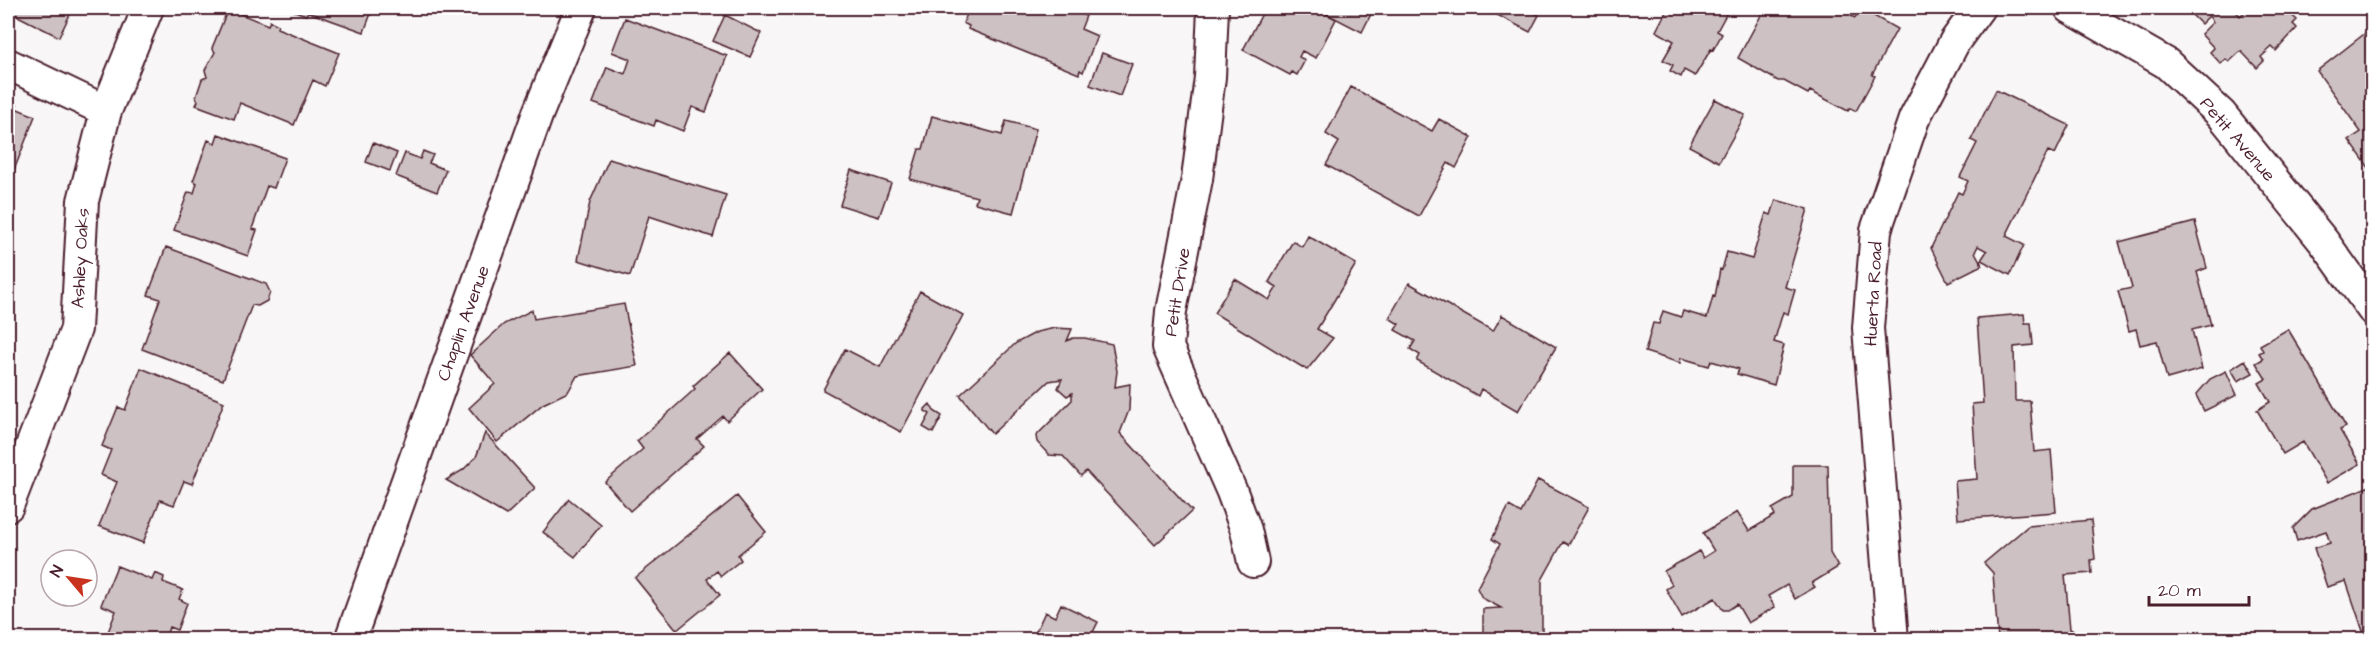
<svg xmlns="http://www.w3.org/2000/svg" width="2380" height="647" font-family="'Architects Daughter',sans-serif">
<rect width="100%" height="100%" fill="#f8f6f7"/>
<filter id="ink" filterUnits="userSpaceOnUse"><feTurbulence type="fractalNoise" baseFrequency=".0167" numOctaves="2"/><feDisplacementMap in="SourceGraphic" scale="12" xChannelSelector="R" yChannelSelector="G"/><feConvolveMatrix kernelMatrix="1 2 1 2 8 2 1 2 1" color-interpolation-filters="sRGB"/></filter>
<g filter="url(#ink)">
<path fill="#cdc1c4" stroke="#4a1f2b" stroke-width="1.5" d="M8,8H73L59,37L8,11Z
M286,8H373L364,32L308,12L306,15Z
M970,8H1066L1086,16L1081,29L1097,36L1083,72L1080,70L1079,74L968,29L969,26L963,23Z
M1265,8H1324L1322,12L1336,19L1316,58L1302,51L1299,57L1305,60L1297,75L1292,72L1290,75L1243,50Z
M1330,8H1360L1371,14L1362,32L1327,14Z
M1484,8H1525L1539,15L1530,32Z
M1668,8H1738L1735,13L1729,9L1717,31L1722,34L1713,50L1711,49L1695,76L1684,70L1681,77L1670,71L1673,65L1663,60L1674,41L1656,31Z
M1765,8H1856L1851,16L1855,18L1860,8L1897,29L1872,75L1875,76L1856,111L1850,108L1848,111L1810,91L1808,94L1784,81H1778L1738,58Z
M2185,8H2233L2240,16L2249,8H2271L2273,9L2284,8L2297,20L2293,24L2297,28L2276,51L2272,47L2261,57L2264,61L2257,68L2241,51L2229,62L2226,59L2221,64L2210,52L2214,48L2201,34L2213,22L2209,16L2201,24Z
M228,9L268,25L270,21L278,25L277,28L339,53L325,86L313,80L294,125L240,103L234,119L196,105L198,101L196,97L202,79L207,77L205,70L215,52L212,48Z
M725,15L761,33L750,57L713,41Z
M625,18L727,56L706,112L692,107L683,131L656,120L654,126L593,103L607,67L625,74L630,59L612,52Z
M2368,31L2372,37V172L2349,140L2361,132L2317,71Z
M1102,53L1132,64L1120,96L1090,85Z
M1351,87L1432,131L1439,119L1472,137L1456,168L1448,163L1419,216L1326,165L1339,142L1326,134Z
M1996,90L2069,125L2055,154L2048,151L2006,236L2024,245L2010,275L1981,260L1987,251L1978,246L1975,252L1982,265L1948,282L1931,248L1958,192L1962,194L1968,181L1960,177L1977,143L1971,140Z
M1715,99L1745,115L1719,162L1689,146Z
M8,101L17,105L15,108L35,116L13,173L9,171L8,175Z
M932,116L1002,135L1006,121L1036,129L1013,213L975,203L977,197L910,179L919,149H923Z
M218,134L285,158L274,188L267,186L252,229L257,230L248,256L174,230L188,192L194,193L197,183L193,181L208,140L215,143Z
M373,143L397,153L390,171L366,162Z
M423,151L433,155L429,163L446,170L437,192L396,176L405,153L420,159Z
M609,159L726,195L713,237L649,216L630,276L578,260L590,202Z
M851,170L891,183L879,217L840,205Z
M1776,200L1808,209L1785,287L1795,290L1788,314L1783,312L1774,342L1784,345L1774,385L1737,374L1739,369L1711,361L1709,366L1681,358L1680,363L1645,352L1653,323L1659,324L1663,311L1681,317L1683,311L1707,318L1713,296L1715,297L1720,269L1722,270L1727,252L1752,259L1766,213L1771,215Z
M2195,222L2207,268L2197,272L2211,325L2192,330L2202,369L2167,379L2157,341L2140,345L2136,329L2129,331L2118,291L2132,288L2119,242Z
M1308,236L1356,264L1317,329L1333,338L1307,370L1214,313L1235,279L1269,300L1277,287L1269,282L1293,241L1302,247Z
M166,247L266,284L270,292L267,301L258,306L252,305L223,380L142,349L160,299L148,295Z
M1409,283L1493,331L1502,315L1556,347L1518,411L1481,389L1478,396L1417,361L1420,355L1410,349L1415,341L1395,330L1399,324L1389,318Z
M920,291L963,315L901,432L823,390L845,349L880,367Z
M624,304L637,366L577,376L568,392L543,404L497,442L469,408L495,384L470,355L504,324L532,310L534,319Z
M2024,314L2025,323H2031L2033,345L2014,347L2015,401H2030L2034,452L2051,450L2056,512L1958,519L1955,481L1977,479L1972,404L1983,403L1977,318Z
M1055,328L1072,329L1067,341L1073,338H1085L1112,344L1117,371L1115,387L1130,384L1129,410L1120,433L1192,511L1155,545L1086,471L1081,476L1063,456L1049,455L1037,442L1036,436L1072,400V393L1067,396L1058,388L1062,379L1049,381L992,434L960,395L1016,343L1037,332Z
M2288,329L2346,427L2340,430L2360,464L2327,483L2303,442L2283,454L2257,410L2270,402L2259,383L2266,379L2256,363L2263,359L2259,353L2263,351L2260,345Z
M730,353L762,389L727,421L723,416L697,439L704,446L630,511L605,482L643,449L637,441L695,389L693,386Z
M2245,360L2253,373L2238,381L2231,369Z
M141,368L224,402L192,484L184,481L174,505L160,500L143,543L99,526L117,482L101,475L111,450L102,446L118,407L125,410Z
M2226,371L2237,395L2204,411L2196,395L2210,379Z
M930,404L934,411L942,416L933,433L923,427L930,414L925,411V409Z
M485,433L535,488L506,515L446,480L463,470L476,457Z
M1793,465H1828L1830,553L1838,567L1812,583L1815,587L1795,599L1787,585L1768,596L1775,607L1748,623L1737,604L1728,610H1723L1715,598L1682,617L1666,589L1672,585L1664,571L1699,551L1703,558L1714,551L1703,533L1737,512L1749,531L1775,515L1772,509L1793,497Z
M1538,480L1589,507L1568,545L1563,542L1542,580V640H1483V609L1501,608L1482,598L1477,588L1500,544L1492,539L1509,506L1521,513Z
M2370,486L2372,495V640H2366L2346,581L2327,587L2314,548L2330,543L2326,531L2297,541L2293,528L2312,509Z
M737,496L766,532L738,555L741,560L721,576L717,571L707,579L720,595L677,630L635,578Z
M569,499L601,525L575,557L543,532Z
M2091,520L2095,559L2091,560L2092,573L2065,575L2070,629L2088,640H1998L1993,573L1984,563L2028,526Z
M117,566L152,580L155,573L164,577L163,582L183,590L179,599L187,603L177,630L169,627L165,640H105L116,611L101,605Z
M1061,604L1098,622L1089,640H1032L1045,612L1055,617Z
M947,631L964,640H943Z"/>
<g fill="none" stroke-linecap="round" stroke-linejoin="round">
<defs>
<path id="minor" d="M1213,8L1210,77L1197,179L1171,311L1168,347L1232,492L1246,530L1253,562
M2070,8L2166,63L2221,114L2324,242L2372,309
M8,64L106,111
M8,506L76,329L83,201L106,111L148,8
M350,640L538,113L581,8
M1893,640L1868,328L1876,230L1914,119L1955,41L1979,8"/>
</defs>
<use href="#minor" stroke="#4a1f2b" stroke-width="34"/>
<use href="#minor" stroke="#fff" stroke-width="30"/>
</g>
</g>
<g text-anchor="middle" stroke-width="5" stroke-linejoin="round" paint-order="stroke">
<g font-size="18" fill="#4a1f2b" stroke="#fff">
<text transform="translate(2238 139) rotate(49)" y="6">Petit Avenue</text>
<text transform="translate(80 258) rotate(-87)" y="6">Ashley Oaks</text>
<text transform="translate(1177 292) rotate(-81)" y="6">Petit Drive</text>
<text transform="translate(1873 294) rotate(-87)" y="6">Huerta Road</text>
<text transform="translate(463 323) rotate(-70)" y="6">Chaplin Avenue</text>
</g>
</g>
<rect width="2380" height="647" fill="none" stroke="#fff" stroke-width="30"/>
<rect x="15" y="15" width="2350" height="617" fill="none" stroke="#4a1f2b" stroke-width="2" filter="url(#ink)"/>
<g transform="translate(69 578) rotate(299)"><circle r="28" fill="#ffffff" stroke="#b7a5aa" stroke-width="1.5"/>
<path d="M0-4.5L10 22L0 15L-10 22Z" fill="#c8321e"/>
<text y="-9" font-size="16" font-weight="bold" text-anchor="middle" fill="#4a1f2b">N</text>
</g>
<path d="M2149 596v9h100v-9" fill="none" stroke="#4a1f2b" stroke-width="3"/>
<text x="2158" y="596" font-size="18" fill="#4a1f2b" stroke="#ffffff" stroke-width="4.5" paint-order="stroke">20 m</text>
</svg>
